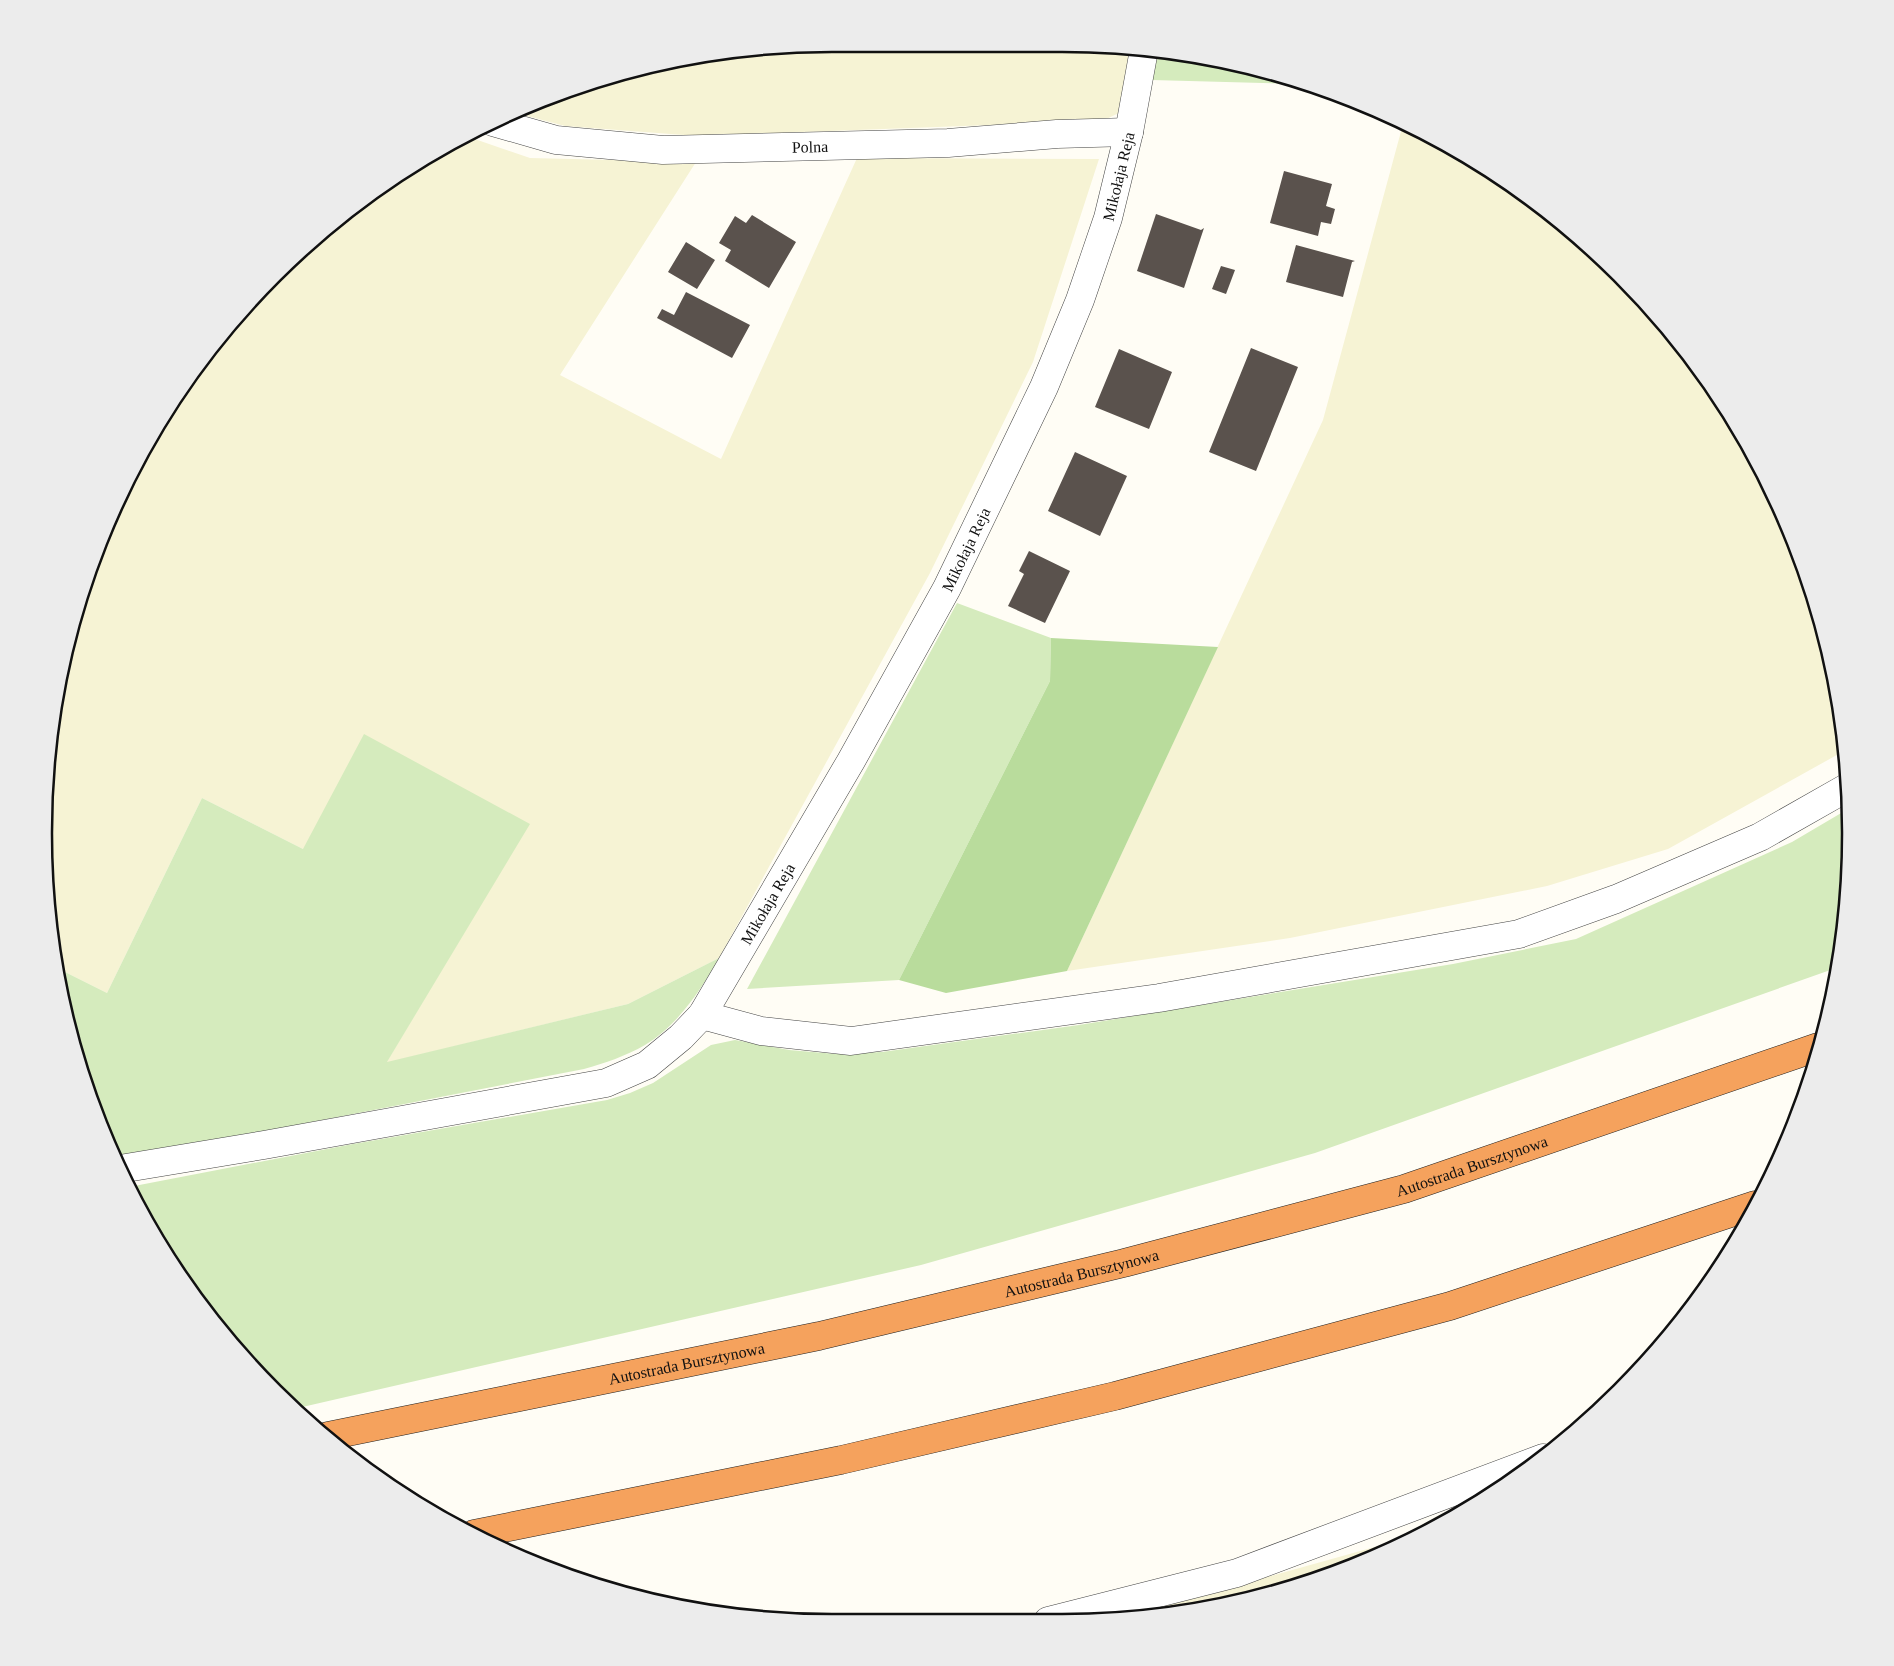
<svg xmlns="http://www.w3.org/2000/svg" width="1894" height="1666" font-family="Georgia,serif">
<rect width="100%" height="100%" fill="#fffdf5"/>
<path fill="#f6f3d4" d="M1112,45L1131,48L1119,113L1102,121L697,136L565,126L516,113L629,71L730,50Z
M1403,124L1456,150L1582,240L1687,352L1769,484L1823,628L1844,751L1668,849L1547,886L1290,938L1067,971L1323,420Z
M466,136L530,158L696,162L560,375L721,459L857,158L1099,159L1033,362L930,573L719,958L628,1004L386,1063L529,824L303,849L202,798L107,993L59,969L45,884V782L59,679L104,531L149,439L207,353L313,239L395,177Z
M1421,1534L1410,1541L1266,1595L1113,1620Z"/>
<path fill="#d5ebbd" d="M1158,51L1215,59L1299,84L1152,80Z
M957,603L1051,638L1050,681L899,980L747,989Z
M364,734L530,824L387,1062L628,1004L719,958C701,990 677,1026 645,1045C626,1056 605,1063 584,1069L116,1160L104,1135L71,1038L59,969L107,993L202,798L303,849Z
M1848,809L1844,936L1836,968L1315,1153L921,1265L298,1408L239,1353L149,1227L129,1187L353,1144L607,1100L630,1093L653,1083L711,1045L735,1040L789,1050L836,1054L882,1052L1079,1025L1453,964L1576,939L1792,842Z"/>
<path fill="#b9dc9c" d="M1051,638L1218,647L1067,971L946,993L899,980L1050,681Z"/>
<path fill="#5a524d" d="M1284,171L1332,184L1326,206L1335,209L1331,224L1321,222L1318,236L1270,223Z
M1156,214L1201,230L1204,228L1184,288L1137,271Z
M752,215L796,242L769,288L725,261L731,250L719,243L735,216L746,223Z
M686,242L715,260L697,289L668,272Z
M1296,245L1355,261L1352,262L1343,297L1286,282Z
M1221,266L1235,270L1226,294L1212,289Z
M686,292L750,325L732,358L657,318L662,309L674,315Z
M1251,348L1298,367L1256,471L1209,452Z
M1119,349L1172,372L1149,429L1095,407Z
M1075,452L1127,476L1100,536L1048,511Z
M1029,551L1070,571L1045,623L1008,606L1024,574L1019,571Z"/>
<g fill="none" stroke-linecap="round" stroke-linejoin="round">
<defs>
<g id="minor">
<path id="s1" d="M493,122L556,140L663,150L948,143L1057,134L1129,132"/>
<path d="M702,1015L761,1031L851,1041L1159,998L1519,934L1616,899L1760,837L1848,787"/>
<path id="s2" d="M120,1169L264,1145L606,1083L647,1065L681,1037L702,1015L851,761L947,588L1044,387L1080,300L1108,218L1129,132L1144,50"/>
<path d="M1048,1621L1237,1573L1543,1458"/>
</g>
<g id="highway">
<path id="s3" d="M328,1436L819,1336L1124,1263L1404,1189L1818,1047"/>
<path d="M474,1534L841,1460L1115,1396L1450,1306L1755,1205"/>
</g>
</defs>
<use href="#minor" stroke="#444" stroke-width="29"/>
<use href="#highway" stroke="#222" stroke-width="29"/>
<use href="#minor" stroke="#fff" stroke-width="28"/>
<use href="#highway" stroke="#f5a25d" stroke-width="28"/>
</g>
<g text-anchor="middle" stroke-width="5" stroke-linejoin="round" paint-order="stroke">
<g font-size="16" fill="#111" stroke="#fff">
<text dy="6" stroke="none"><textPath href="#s1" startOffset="320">Polna</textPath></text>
<text dy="6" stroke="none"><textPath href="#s2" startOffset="1552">Mikołaja Reja</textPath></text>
<text dy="6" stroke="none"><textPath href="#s2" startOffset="1148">Mikołaja Reja</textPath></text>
<text dy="6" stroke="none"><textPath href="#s2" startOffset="742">Mikołaja Reja</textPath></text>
<text dy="6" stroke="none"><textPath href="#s3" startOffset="1176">Autostrada Bursztynowa</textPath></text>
<text dy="6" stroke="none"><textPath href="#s3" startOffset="771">Autostrada Bursztynowa</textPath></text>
<text dy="6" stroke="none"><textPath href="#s3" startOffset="366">Autostrada Bursztynowa</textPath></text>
</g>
</g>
<path d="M0 0H1894V1666H0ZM832 52H1062A780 780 0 0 1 1842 832V834A780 780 0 0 1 1062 1614H832A780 780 0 0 1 52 834V832A780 780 0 0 1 832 52Z" fill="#ececec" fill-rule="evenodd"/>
<path fill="none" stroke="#111" stroke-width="2.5" d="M832 52H1062A780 780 0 0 1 1842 832V834A780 780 0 0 1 1062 1614H832A780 780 0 0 1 52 834V832A780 780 0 0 1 832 52Z"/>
</svg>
